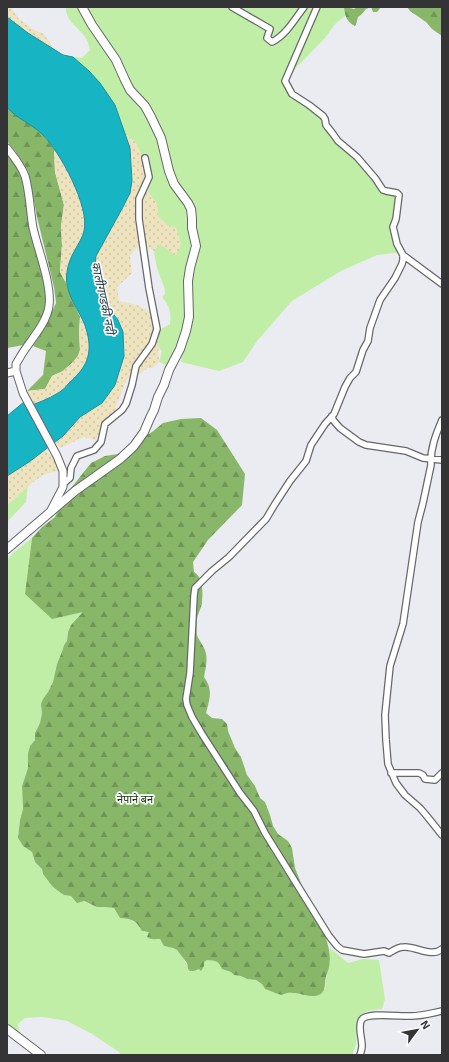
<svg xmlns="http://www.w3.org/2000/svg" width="449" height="1062" font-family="'Exo 2','Noto Sans Devanagari',sans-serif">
<defs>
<pattern id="forest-firs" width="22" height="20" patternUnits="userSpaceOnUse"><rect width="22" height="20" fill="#88b769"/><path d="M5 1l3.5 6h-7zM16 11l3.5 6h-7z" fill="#709657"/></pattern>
<pattern id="sand-dots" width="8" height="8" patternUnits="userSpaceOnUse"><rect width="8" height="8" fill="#ede3be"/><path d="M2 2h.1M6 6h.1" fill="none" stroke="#ccc3a4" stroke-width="1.8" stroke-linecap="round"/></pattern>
</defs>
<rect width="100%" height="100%" fill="#ebecf1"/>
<path fill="#c1eea6" d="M66,7H80L111,57L127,90L146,115L152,126L185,205L187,214V227L191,242L185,277V307L183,332L172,357L166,365L159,362L162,351L157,346L158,331L170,324C171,313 170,306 162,297L165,294C165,287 163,285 161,279C157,270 155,260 154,251L160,244L168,226L158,216V206L149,193L144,161L136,143L125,133L115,105L107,93L89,71L73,57L82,58L90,50C89,46 88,41 85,37C79,27 65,21 66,7Z
M85,7H345L344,8L345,16L335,24L325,38L295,69L287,82L294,94L322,112L328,126L384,188H393L401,195L396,232L404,252L377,255L341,271L292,301L257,341L243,362L219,371L181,362L191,293L195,224L177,185L170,158L133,91Z
M28,485L26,502L7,522V505L15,498Z
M32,538L25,594L84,612L71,625L68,632L67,641L64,645L63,649L57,664L53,682L48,692L43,699L42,704V713L40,723L35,733V740L30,746L28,753V768L22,786L23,809L20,820L18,838L23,846L32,852L35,862L42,869L43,874L64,895L71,896L97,907H104L114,908L120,918C133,919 136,921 142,931L149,932L151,939H160L164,946C167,947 171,947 173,948C179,950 187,963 188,969L194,971L204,966V962L207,959C216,961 217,959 223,969L231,972L234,975L241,976L247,979L256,980L262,984L265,989L282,995C290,990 297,995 305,995C311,996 319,991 325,989C326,975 331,963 330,948L348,963L363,959L379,960L385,999L382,1009L367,1011L357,1019L356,1045L352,1055H121L119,1052L92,1034L67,1021L43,1017L25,1018L18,1024L20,1035L7,1025V560L14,552Z"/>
<path fill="url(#forest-firs)" d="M345,7L354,9L357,7H381L377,12H373L371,7L366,9L362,14L358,17L356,24L355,26C347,22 345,16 344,8Z
M407,7H442V36L432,29L426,22L410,11Z
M7,107L21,119L34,127L44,136L54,149L55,172L64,205L61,226L62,245L60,272L66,283L69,293L80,317L79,333L80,350L78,356L73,362L63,371L52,376L45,389L27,391L43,375L46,351L33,346L44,329L56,303L54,287L37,217L28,171L16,152L7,141Z
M7,152L20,172L24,185L47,294L46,308L38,324L24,345L7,348Z
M201,418L217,430L245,474L242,505L208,540L193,562L194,572C203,577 203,592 202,601C202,607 198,613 197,619C197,624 196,630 197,635C198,639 201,642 203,646C209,656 206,666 204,677C213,689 210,698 206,713L212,718L222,719L227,724L228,731L235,748L241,757L247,775L255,786L260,798L265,802L270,815L273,826L278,834L288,841L292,848L295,868L312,911C314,919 319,925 323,932C329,944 332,958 328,971C328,972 326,975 326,977C324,985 327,994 315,996C304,997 292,989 282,995L278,994L265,989L262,984L256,980L247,979L241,976L234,975L231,972L222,969C218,960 216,961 207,960L204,962V966L201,971L199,969L194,971H190L188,969L187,963L177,950L173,948L164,946L160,939C155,939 150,940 147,937L149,932L142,931C136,921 134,919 120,918L114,908L104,907H97L84,901L77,903L71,896L64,895L53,887L43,874L42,869L35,862L32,852L23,846L18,838L20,820L23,809L22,786L28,768V753L30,746L35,740V733L40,723L42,713L41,704L43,699L48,692L53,682L57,664L63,649L64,645L67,641L68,632L71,625L83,612L52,619L25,594L32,538L42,527L55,517L64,497L91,463L105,456L118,454L152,432L163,423L181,419Z"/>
<path fill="url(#sand-dots)" d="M7,7H11L19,19L34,30L44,34L54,49L28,33L7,17Z
M125,133L136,143L144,161L149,193L158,206V216L168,226L176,227L181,244L176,256L160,244L154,251C149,247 140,246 134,250C133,252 132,254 130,256L132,273L117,287L119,301L137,305L149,311L158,331L159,362L153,368H148L138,375H131L126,381L115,410L105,422L96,440L84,437L60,448L55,442C65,435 72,425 81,417C88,411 97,408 103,401C120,382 132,343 118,320C114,313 108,307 103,301C94,289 93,272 96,257C98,249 104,240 108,233C115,220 125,207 130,193C133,183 132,158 129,148C128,143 126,138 125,133Z
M54,149C66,167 90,209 84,231C80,245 70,259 67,274C66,277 66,280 66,283L60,272L62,245L61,226L64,205L55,172Z
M80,317C86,329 91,342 88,355C86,369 69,386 58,393C50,398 41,401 32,405L27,391L45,389L52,376L63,371L73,362L78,356L80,350L79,333Z
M44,450C52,455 56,460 60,470C54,472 47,473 42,476C28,484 19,496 7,505V476L29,462Z"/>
<path fill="#17b4c3" stroke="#208e99" d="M7,17L28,33L63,55L73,57L89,71L100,83L115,105L130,148L132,181L130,193L123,207L96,256L95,267V282L98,292L102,300L118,320L123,332L124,356L115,385L102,403L80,417L63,436L29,462L7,476V416L24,402L27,407C37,403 49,399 58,393C62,391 66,387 69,383C86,368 93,355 87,332C83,315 70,302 67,285C65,273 69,260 75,250C78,244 83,237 84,231C90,207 60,152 43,135C32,124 17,119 7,107Z"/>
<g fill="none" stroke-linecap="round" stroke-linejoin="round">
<defs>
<path id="minor" d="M232,7L270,29L267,38L272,42C286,35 295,19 304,7
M317,7L285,81L292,94L309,105L323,116L325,119L326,125L333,134L338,141L357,157L375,178L383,190L386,191L397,193L399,195L396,219L393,227L397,244L403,255L442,284
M403,255V260L402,264L395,278L380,300L370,328L368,341L363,350L356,372L350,378L345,387L334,414L325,424L311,445L306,461L290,481L275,504L266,519L229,557L212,571L195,588L194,596L190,673L186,699L187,705L192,717L202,734L240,793L254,811L265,833L329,936L337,946L342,950L364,954L384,951L389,953C394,950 398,947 404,947C416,946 431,958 442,949
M332,416L333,420L340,428L359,442L366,445L406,451L423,458L442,460
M442,420C436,434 430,449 431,465L423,503L418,522L403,624L390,666L385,715L386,740L388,764L396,783L405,795L420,808L426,815L442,835
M63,484L70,478L71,468L77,456L94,450L101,442L105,424L122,410L126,404L132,385L136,366L152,344L157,329L149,288L139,219V199L149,177L145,158
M391,773H419L423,775L425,779L435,780L442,773
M360,1055C361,1052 362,1049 362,1046C362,1038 358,1028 361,1021C364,1011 402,1017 411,1016C422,1016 432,1013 442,1011"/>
<path id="major" d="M7,148C14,157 21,165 25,176C30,193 30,211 33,228C38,250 52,285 49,306C46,326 28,342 19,359L16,364V371L23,393L57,456L63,471V487L51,510
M7,373L16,371"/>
<path id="highway" d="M7,549L75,491L120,459L134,446L144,432L150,418L154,410L158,397L164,385L169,370L180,349L186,331L189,317L188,281L190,268L196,246L192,228V218L191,209L188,203L174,184L169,171L161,138L151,117L145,106L130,90L125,80L116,60L92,25L82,7
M7,1029L41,1055"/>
</defs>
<use href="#minor" stroke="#66676b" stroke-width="8"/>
<use href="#major" stroke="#66676b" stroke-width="9"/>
<use href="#highway" stroke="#66676b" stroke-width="10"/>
<use href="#minor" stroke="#fff" stroke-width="5.5"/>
<use href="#major" stroke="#fff" stroke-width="7"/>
<use href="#highway" stroke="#fff" stroke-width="8"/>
</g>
<g text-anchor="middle" stroke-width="3.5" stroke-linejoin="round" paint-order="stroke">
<g font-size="11" fill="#183600" stroke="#f9fafe">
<text x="135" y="803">नेपाने बन</text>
</g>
<g font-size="12" font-style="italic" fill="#243b3e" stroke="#f9fafe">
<text transform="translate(103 298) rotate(78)" y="4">कालीगण्डकी नदी</text>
</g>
</g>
<rect width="449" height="1062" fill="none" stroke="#343436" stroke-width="16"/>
<g transform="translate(417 1030) rotate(58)" stroke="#f9fafe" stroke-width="3" paint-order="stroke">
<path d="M0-3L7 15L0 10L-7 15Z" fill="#343436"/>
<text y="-6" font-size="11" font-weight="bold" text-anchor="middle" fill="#343436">N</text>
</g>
</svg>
